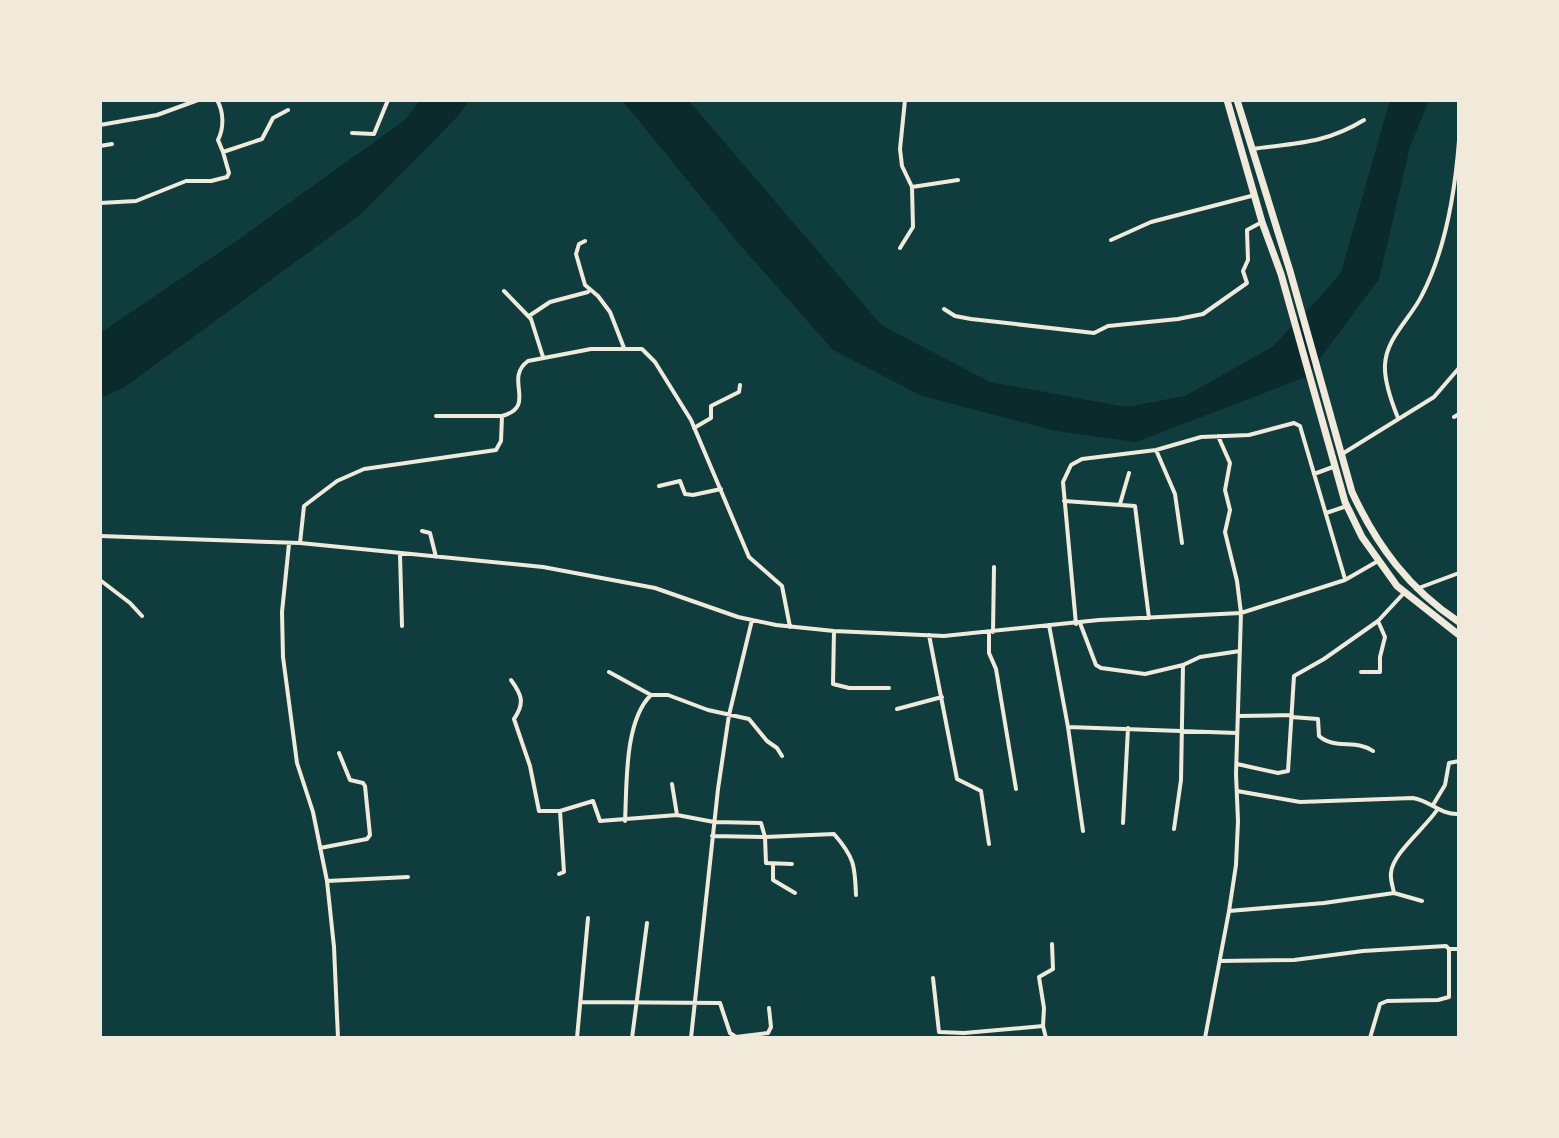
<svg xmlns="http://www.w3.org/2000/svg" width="1559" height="1138" font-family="Commissioner,sans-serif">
<rect width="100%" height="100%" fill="#0f3d3e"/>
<path fill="#0a2a2b" d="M420,100H469L458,116L361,214L125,387L100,398V333L235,242L405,120Z
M622,100H688L881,325L990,382L1126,407L1185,396L1272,347L1322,295L1341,272L1390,100H1429L1410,147L1379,279L1306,377L1136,442L1056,431L922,396L833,350L740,245Z"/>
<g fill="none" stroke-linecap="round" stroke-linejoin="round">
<path stroke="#f1e9da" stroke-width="4" d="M217,100C224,112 224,128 218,140L223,152L262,139L273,118L288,110
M100,125L157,115L198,100
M1459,126V133
M352,133L374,134L388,100
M100,146L112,144
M1252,149C1295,143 1325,144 1364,120
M912,187L958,180
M100,203L136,201L186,181H211L227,177L229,173L223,152
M1111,240L1151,222L1255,195
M585,241L579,244L576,254L585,285L598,296L610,312L624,348
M900,248L913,227L912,187L902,166L900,149L905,100
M504,291L531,319L543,357
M944,309L955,316L971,319L1094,333L1108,326L1178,319L1203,314L1247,283L1243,271L1248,260L1247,230L1262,222
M529,316L550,302L588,292
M436,416H502
M1454,417L1459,414
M1398,418C1392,403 1384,381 1385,365C1386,338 1411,318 1422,295C1446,249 1455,192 1459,141
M694,428L711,418V406L739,392L740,385
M1156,450L1175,494L1182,543
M1342,454L1434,397L1459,368
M1314,474L1333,467
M659,486L680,481L685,494L693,495L721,489
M1064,501L1135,506L1149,618
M1120,504L1129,473
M1326,513L1347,506
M422,531L430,533L436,557
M100,536L300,543L543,567L655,588L738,617L776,625L834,631L944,636L1099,620L1241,613L1345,580L1378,561
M300,543L304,506L337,481L364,469L496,450L501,441L502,416C538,406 503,379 528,361L591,349H642L655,362L691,420L749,557L782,586L790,627
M289,544L282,612L283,657L297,763L313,812L327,881L334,947L338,1038
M400,554L402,626
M100,580L130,603L142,616
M1416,589L1459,573
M1080,623L1096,665L1101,668L1145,674L1183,665L1200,657L1240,651
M1076,624L1063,482L1071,465L1082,459L1156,450L1201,437L1249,435L1294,423L1300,426L1345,579
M1049,625L1068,727L1083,831
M834,631L833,684L849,688H889
M993,632L994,567
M989,633V653L996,669L1016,789
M929,635L957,779L981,791L989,844
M609,672L651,695
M1361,672H1380V657L1385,637L1378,621
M511,680C522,695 525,703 514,719L530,766L539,811H560L593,801L600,821L677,815
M897,709L942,697
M1239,716L1292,715
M1291,717L1318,719L1319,736C1335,750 1357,739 1373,751
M1068,727L1237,733
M1237,764L1278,773L1288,771L1294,676L1324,659L1378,621L1404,593
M672,784L677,815L714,822L761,823L765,837L834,834C854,857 855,865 856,895
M1237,791L1300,802L1413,798C1431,801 1440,815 1459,814
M1433,805L1445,785L1449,763L1459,761
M625,821C627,785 624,721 651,695H668L708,710L749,719L767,741L777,748L782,756
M1123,823L1128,728
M1174,829L1181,780L1183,665
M712,836L765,837L766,863L792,864
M320,848L367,839L370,835L365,786L363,783L350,780L339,753
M773,865V880L795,893
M559,874L564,872L560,811
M327,881L408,877
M1422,901L1394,893C1393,887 1390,879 1391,873C1392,854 1425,828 1437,810
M1229,911L1324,903L1394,893
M1449,949H1459
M1220,961L1294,960L1363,951L1446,946L1449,949V997L1438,1000L1387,1001L1380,1004L1370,1038
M933,978L939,1032L964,1033L1043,1026L1046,1038
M581,1002L720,1003L730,1033L736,1037L768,1033L771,1027L769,1008
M1043,1026L1044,1008L1039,977L1053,969L1052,944
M577,1038L588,918
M632,1038L647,923
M691,1038L718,789L729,715L752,620
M1205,1038L1229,911L1236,865L1238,821L1236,774L1241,613L1237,581L1225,532L1230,510L1225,490L1230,463L1218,436"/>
<path stroke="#f1e9da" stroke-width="7" d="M1227,100L1262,222L1281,274L1345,502L1362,537L1397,586L1459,635
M1237,100L1290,271L1352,492C1377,546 1409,589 1459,622"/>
</g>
<rect width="1559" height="1138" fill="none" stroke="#f1e9da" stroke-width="204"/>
</svg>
